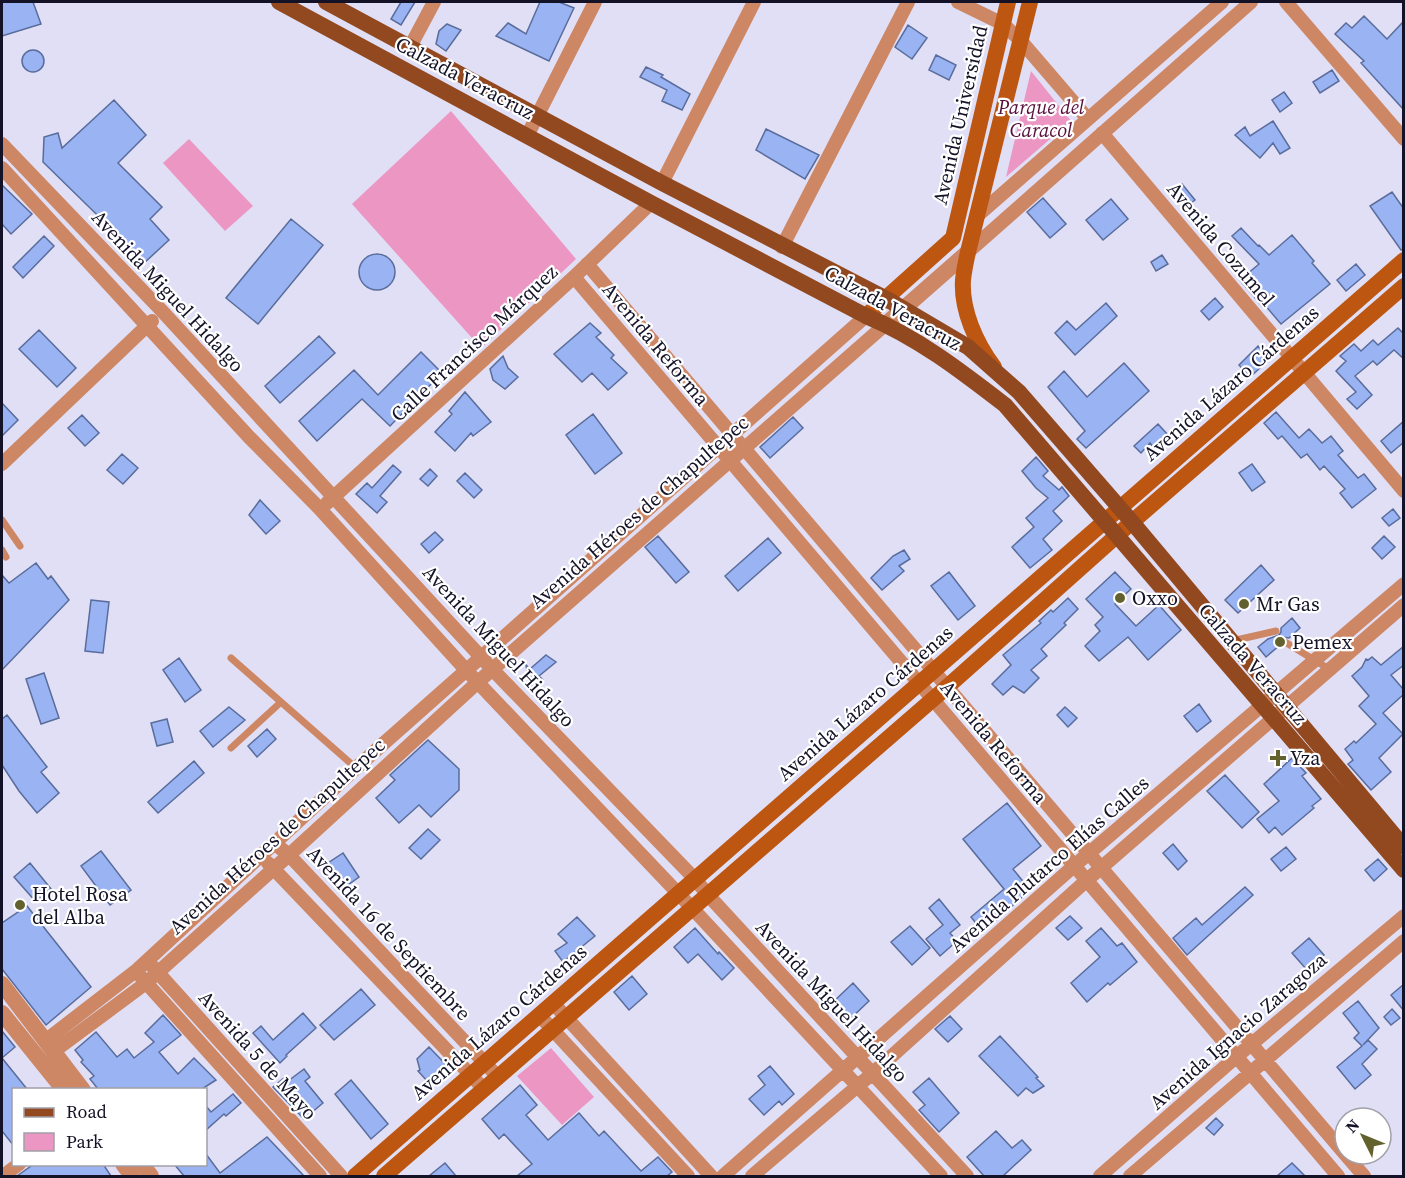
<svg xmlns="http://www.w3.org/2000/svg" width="1405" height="1178" font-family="'Source Serif 4',serif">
<rect width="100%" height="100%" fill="#e0dff6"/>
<path fill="#ec96c3" d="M1031,71L1071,121L1006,177Z
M451,111L576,259L481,348L352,204Z
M189,139L253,206L225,231L163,163Z
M551,1048L594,1097L562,1125L517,1076Z"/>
<path fill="#99b3f3" stroke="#596c9b" stroke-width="1.5" d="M2,2H33L41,24L2,36Z
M401,2H415L401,25L391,19Z
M540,2H559L574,8L549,61L496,36L508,23L526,34Z
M1364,16L1387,39L1404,21V110L1361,63L1364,61L1335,34L1346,23L1352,28Z
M447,24L461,30L446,51L436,44L439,31Z
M908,25L927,38L912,59L895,47Z
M22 61a11 11 0 1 1 22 0a11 11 0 1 1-22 0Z
M936,55L956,65L949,80L929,70Z
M646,67L663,75L661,77L690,94L682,110L662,101L667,90L640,77Z
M1332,70L1339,81L1320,93L1313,82Z
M1284,92L1292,103L1280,112L1272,100Z
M114,100L146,135L118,163L162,207L150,219L169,240L143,264L130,250L132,249L43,162L44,137L58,133L62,148Z
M1273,121L1290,148L1280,154L1273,143L1260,158L1235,135L1245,127L1250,136Z
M766,129L819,155L805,179L756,150Z
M1182,184L1195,200L1185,208L1172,192Z
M2,185L32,214L11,234L2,224Z
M1392,192L1404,209V250H1401L1370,206Z
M1043,198L1066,224L1050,238L1027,212Z
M1111,199L1128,219L1103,240L1086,220Z
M291,219L323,245L258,324L226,298Z
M1241,228L1258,246L1259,245L1269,255L1292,235L1314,261L1312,263L1330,284L1281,324L1264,304L1262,306L1240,280L1259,264L1232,236Z
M44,236L54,246L23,278L13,267Z
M359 272a18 18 0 1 1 36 0a18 18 0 1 1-36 0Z
M1162,255L1168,264L1156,271L1151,262Z
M1356,264L1365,275L1346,291L1337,280Z
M1215,298L1223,307L1209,320L1201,311Z
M1106,303L1117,316L1075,355L1055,333L1067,321L1076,330Z
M590,323L601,333L596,337L614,355L611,358L627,373L608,390L592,373L582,382L554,354Z
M1398,328L1404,334V359L1394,350L1377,365L1373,361L1355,376L1372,395L1357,409L1347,399L1356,392L1336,371L1346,361L1340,356L1354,344L1361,351L1373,340L1378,345Z
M39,330L76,368L57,387L19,349Z
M319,336L335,353L280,403L265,386Z
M1258,346L1270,359L1250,377L1239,365Z
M421,352L442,373L390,426L362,399L317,441L299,421L354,370L378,395Z
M503,356L508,368L518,377L505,389L493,380L490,369Z
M1124,363L1149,391L1086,448L1077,439L1085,431L1048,387L1064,371L1087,397Z
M465,392L491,422L473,436L471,433L455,451L435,432L452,414L449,411Z
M2,403L18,420L2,436Z
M1276,412L1299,438L1309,429L1322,443L1331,436L1343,451L1338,455L1358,478L1364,474L1376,489L1352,508L1340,493L1345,489L1324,466L1320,470L1307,454L1301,458L1282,436L1278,439L1264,423Z
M593,414L622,453L595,474L566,435Z
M82,415L99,433L85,446L68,428Z
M793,417L803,428L770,458L760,447Z
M1404,421V442L1391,453L1381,441Z
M1158,424L1168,435L1154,448L1150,443L1141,453L1134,446Z
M122,454L138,468L123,484L107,470Z
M1036,457L1048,471L1043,476L1059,490L1062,487L1069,496L1053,511L1062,521L1043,539L1052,550L1030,568L1012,547L1034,527L1026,518L1048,498L1036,488L1022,471Z
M1252,464L1265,482L1252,491L1239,473Z
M393,465L401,472L380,496L387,502L377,513L356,494L367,483L372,488Z
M430,469L437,476L428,486L420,479Z
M465,473L482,490L474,498L457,481Z
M260,500L280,521L266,534L249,515Z
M1393,509L1400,518L1389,526L1382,518Z
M435,532L443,540L429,553L421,544Z
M658,536L689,572L676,583L645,547Z
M1384,536L1395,547L1382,559L1372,548Z
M768,538L781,553L738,591L725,576Z
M904,550L910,559L899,566L904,571L882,590L871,578L893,556Z
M36,563L48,579L51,576L69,600L2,670V575L9,583Z
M1261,565L1274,580L1238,613L1225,600Z
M949,572L975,606L958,620L931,586Z
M1115,572L1131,589L1115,604L1136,626L1159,605L1181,630L1148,660L1128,637L1099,661L1085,646L1100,631L1095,625L1103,617L1086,599Z
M1068,598L1078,609L1064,623L1066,625L1041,649L1047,656L1031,670L1039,678L1024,693L1013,686L1003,695L992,684L1011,665L1003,655L1041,623L1039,621L1051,610L1053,612Z
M91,600L109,602L103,653L85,651Z
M1292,618L1300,628L1289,638L1282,637L1279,641L1280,645L1266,657L1258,647L1268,639L1279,635L1281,632V628Z
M1404,646V665L1391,675L1404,690V694L1383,713L1403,734L1379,758L1391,772L1371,790L1348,764L1353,760L1345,749L1354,741L1356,743L1376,724L1359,706L1369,696L1352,676L1362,667L1366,659L1368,660L1372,657L1381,665Z
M546,655L556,662L539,676L543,680L535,688L529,684L526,665L530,669Z
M179,658L201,690L185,702L163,670Z
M44,673L59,718L41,724L26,679Z
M1199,704L1211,721L1197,732L1184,716Z
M229,707L245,720L213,747L200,731Z
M1065,707L1077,718L1068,727L1057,715Z
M7,715L47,767L41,772L59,793L37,813L19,791L2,765V719Z
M167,719L173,742L157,746L151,723Z
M267,729L276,739L257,757L248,746Z
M428,740L459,769V790L431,817L419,805L399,823L376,798L395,780L390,775Z
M1292,758L1306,773L1302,776L1321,799L1312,806L1314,808L1282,835L1275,827L1269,833L1257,819L1279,801L1264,784Z
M194,761L204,773L158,813L148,802Z
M1225,775L1259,812L1242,828L1207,791Z
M1007,803L1041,846L1013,869L1030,890L983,932L971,917L1004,889L963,839Z
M428,829L440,840L421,859L409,848Z
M1173,844L1187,861L1178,870L1163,853Z
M1286,847L1296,859L1281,871L1271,859Z
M101,851L131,890L110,905L81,866Z
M343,853L359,877L345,887L328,863Z
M1378,859L1387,869L1374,881L1365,870Z
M30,863L51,889L36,902L14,877Z
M1245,887L1253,895L1187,955L1173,938L1196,918L1202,925Z
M939,899L960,925L950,933L957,941L940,956L926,939L943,925L929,908Z
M27,906L91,987L46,1025L2,969V923Z
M1070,916L1082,928L1068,940L1056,928Z
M577,917L595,936L563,962L555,951L567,943L558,934Z
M910,926L930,948L912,965L891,942Z
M695,928L718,954L719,952L734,968L722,980L698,954L688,963L674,947Z
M1101,928L1117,946L1122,943L1137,962L1110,985L1108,983L1087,1002L1071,983L1100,957L1086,941Z
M1309,938L1324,955L1307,970L1292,953Z
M632,976L647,994L629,1010L614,992Z
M853,983L869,1001L848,1021L831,1004Z
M1404,984V1011L1391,995Z
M361,989L375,1005L334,1040L320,1025Z
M1358,1001L1379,1028L1363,1045L1368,1040L1377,1049L1362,1064L1371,1075L1355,1089L1337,1067L1362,1046L1354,1038L1359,1033L1343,1013Z
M1392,1009L1400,1018L1391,1025L1384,1017Z
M303,1013L316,1028L286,1055L287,1056L280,1063L253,1033L261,1026L273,1040Z
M163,1015L181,1035L159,1052L178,1074L194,1058L216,1080L202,1089H98L90,1079L94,1076L81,1062L83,1060L75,1050L96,1032L117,1057L127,1049L134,1058L154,1042L145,1033Z
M950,1016L962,1029L948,1042L935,1029Z
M2,1031L15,1047L2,1058L27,1089H14V1146L2,1131Z
M1000,1036L1038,1077L1036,1078L1044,1086L1033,1093L1026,1088L1018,1096L979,1056Z
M429,1047L452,1071L436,1086L430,1080L428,1082L418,1071L420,1070L417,1059Z
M770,1066L794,1094L782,1105L779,1101L764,1115L749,1099L765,1085L758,1076Z
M304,1069L310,1077L305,1081L323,1103L304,1119L273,1087L285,1077L288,1081Z
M929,1078L959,1113L939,1132L919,1110L925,1105L913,1092Z
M351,1080L388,1124L371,1139L335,1094Z
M520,1085L537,1105L526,1115L548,1140L579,1113L599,1136L604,1131L641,1171L658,1157L672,1172L667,1176H517L532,1164L504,1134L499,1139L482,1119Z
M233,1094L241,1103L226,1116L224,1114L206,1130V1106L211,1112Z
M1216,1118L1223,1125L1214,1135L1206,1128Z
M996,1131L1012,1148L1022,1140L1031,1150L1003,1176H984L967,1157Z
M267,1137L304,1176H184L174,1164H206V1154L220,1173Z
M445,1163L456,1176H429Z
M1292,1163L1305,1176H1277Z
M34,1164H103L111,1176H17Z"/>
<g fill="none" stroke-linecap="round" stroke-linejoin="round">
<path stroke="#ce8764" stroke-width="7" d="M2,520L20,546
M2,550L6,557
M1232,641L1276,631
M1285,642L1329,669
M231,658L356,768
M231,748L281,702"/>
<path stroke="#ce8764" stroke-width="14" d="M958,2L1003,24L1021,41L1088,119
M1286,2L1404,139
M410,47L434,2
M1102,133L1404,491
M527,136L595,2
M2,144L162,311L492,669L695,879L708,895L967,1176
M2,168L249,437L320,509L466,670L692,908L941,1176
M662,183L754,2
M977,216L1222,2
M782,247L908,2
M968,252L1251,2
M587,264L1345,1154
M574,277L1338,1176
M2,464L152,321
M327,503L574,277L651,203
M274,843L289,855L498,1077
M268,863L484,1089
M152,966L341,1176
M141,977L320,1176
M553,1003L711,1176
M539,1015L688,1176
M45,1041L137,970L356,768L866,316
M53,1052L146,983L289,855L478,682L886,324
M1345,1154L1364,1176
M3,1176L19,1164
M723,1176L1074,866L1404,584
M752,1176L873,1073L1087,880L1404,605
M1100,1176L1236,1057L1404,916
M1130,1176L1404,941"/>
<path stroke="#ce8764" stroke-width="16" d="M886,324L968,252
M2,984L83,1090
M2,1013L64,1090
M123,1164L132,1176
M142,1164L151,1176"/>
<path stroke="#bd5611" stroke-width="16" d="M866,316L953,238L1008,2
M994,367C976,343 961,310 963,280C964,270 966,261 968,252L1030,2
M355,1176L1404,260
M384,1176L947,687L1132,522L1404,286"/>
<path stroke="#93491f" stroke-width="16" d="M279,2L651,203L866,316C917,337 961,371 1005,405L1404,870
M326,2L662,183L885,298L968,347L1019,392L1132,522L1404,847"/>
</g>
<g fill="#63622f" stroke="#fff" stroke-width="2">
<circle cx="1120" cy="598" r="6"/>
<circle cx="1244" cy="604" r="6"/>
<circle cx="1280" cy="642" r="6"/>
<path d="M1275 749h6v6h6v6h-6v6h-6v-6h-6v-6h6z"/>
<circle cx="20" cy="905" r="6"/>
</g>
<g text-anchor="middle" stroke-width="4.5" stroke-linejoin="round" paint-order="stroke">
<g font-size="20" fill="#141226" stroke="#fff">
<text transform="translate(465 78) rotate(28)" y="7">Calzada Veracruz</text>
<text transform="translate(960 115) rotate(-77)" y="7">Avenida Universidad</text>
<text transform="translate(1221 244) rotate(50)" y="7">Avenida Cozumel</text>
<text transform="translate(168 291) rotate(47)" y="7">Avenida Miguel Hidalgo</text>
<text transform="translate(893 308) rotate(29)" y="7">Calzada Veracruz</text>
<text transform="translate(474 343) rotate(-43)" y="7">Calle Francisco Márquez</text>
<text transform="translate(656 344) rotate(50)" y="7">Avenida Reforma</text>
<text transform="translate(1231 383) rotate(-41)" y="7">Avenida Lázaro Cárdenas</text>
<text transform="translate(639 512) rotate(-41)" y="7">Avenida Héroes de Chapultepec</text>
<text transform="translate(499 646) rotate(47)" y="7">Avenida Miguel Hidalgo</text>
<text transform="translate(1253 664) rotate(49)" y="7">Calzada Veracruz</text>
<text transform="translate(865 703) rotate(-41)" y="7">Avenida Lázaro Cárdenas</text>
<text transform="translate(994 742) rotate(50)" y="7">Avenida Reforma</text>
<text transform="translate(277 836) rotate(-42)" y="7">Avenida Héroes de Chapultepec</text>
<text transform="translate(1049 864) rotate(-41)" y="7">Avenida Plutarco Elías Calles</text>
<text transform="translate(389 933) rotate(47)" y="7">Avenida 16 de Septiembre</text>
<text transform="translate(832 1001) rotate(47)" y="7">Avenida Miguel Hidalgo</text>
<text transform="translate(499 1022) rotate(-41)" y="7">Avenida Lázaro Cárdenas</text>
<text transform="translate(1238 1031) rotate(-41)" y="7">Avenida Ignacio Zaragoza</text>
<text transform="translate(258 1055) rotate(48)" y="7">Avenida 5 de Mayo</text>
</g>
<g font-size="20" font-style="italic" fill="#580f3d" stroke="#fff">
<text x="1041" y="114">Parque del<tspan x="1041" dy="23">Caracol</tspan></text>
</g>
<g font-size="20" fill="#141226" stroke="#fff" text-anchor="start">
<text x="1132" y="605">Oxxo</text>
<text x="1256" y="611">Mr Gas</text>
<text x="1292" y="649">Pemex</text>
<text x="1290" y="765">Yza</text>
<text x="32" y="901">Hotel Rosa<tspan x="32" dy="23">del Alba</tspan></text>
</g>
</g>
<rect width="1405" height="1178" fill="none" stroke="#141226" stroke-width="6"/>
<rect x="12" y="1088" width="195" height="78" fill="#ffffff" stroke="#a1a0a8" stroke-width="1.5"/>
<rect x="24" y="1108" width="30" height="9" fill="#93491f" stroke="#a1a0a8" stroke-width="1.5"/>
<text x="66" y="1118" font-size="18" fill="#141226">Road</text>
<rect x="24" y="1133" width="30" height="18" fill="#ec96c3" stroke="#a1a0a8" stroke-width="1.5"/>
<text x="66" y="1148" font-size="18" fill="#141226">Park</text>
<g transform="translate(1363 1136) rotate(313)"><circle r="28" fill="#ffffff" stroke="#a1a0a8" stroke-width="1.5"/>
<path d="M0-4.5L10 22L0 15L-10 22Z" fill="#63622f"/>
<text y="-9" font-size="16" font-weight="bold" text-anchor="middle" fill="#141226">N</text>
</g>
</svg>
